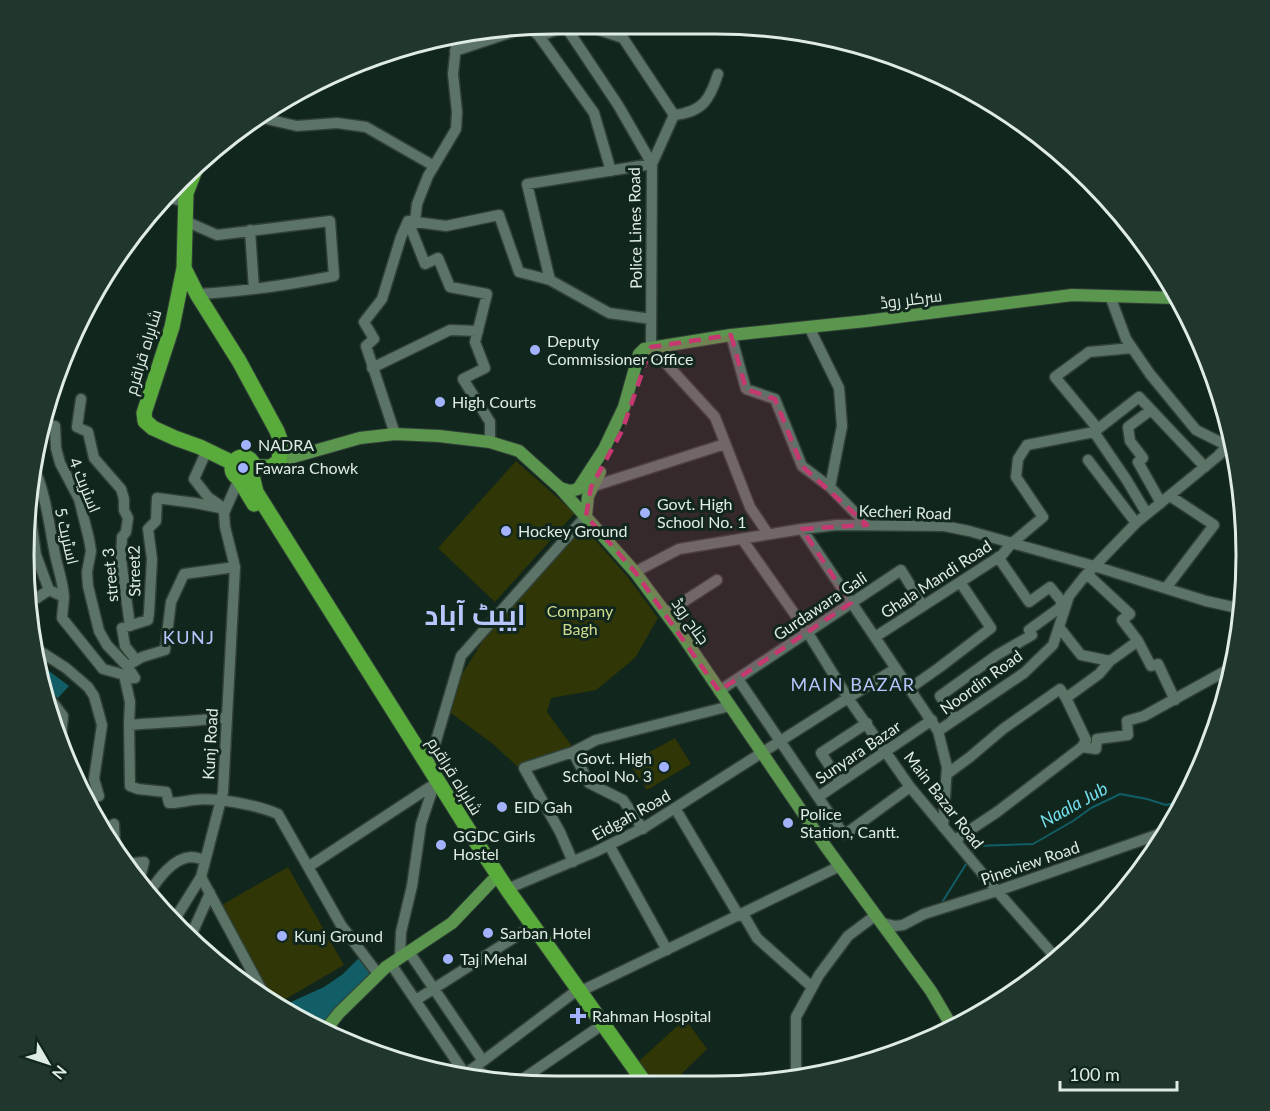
<svg xmlns="http://www.w3.org/2000/svg" width="1270" height="1111" font-family="Lato,Cairo,sans-serif">
<rect width="100%" height="100%" fill="#11261c"/>
<path fill="#303605" d="M516,461L575,513L495,602L438,548Z
M581,524L627,576L658,618L635,658L596,690L551,698L547,712L574,749L520,769L493,744L451,713L459,679L499,615Z
M675,738L691,764L647,790L629,763Z
M288,867L344,965L277,1004L220,906Z
M685,1019L707,1049L669,1086H655L638,1062Z"/>
<path fill="#125e67" d="M37,662L69,686L58,698L41,685Z
M361,956L375,973L322,1033L280,1007L324,987L343,974Z"/>
<g fill="none" stroke-linecap="round" stroke-linejoin="round">
<path stroke="#125e67" stroke-width="2" d="M972,853L976,846L1033,844L1073,821L1091,808L1120,794L1147,799L1166,805L1184,801
M941,904L968,861"/>
<defs>
<path id="minor" d="M564,24L618,105L652,164L651,347L715,417L750,507L768,534
M584,25L623,38L674,115
M529,27L539,36L571,25
M539,36L594,113L611,171
M455,51L524,28
M674,115C703,112 710,99 718,74
M262,118L297,126L337,123L366,127L434,166
M167,197L185,202
M185,221L217,235L330,221L334,276C288,285 243,292 197,294
M408,221L425,264L438,258L450,287L487,294L475,342L485,368L463,379L490,422V442
M415,222L417,204L428,176L456,129L457,112L453,74L457,37
M250,230L254,289
M550,280L527,184L652,164L674,115
M1110,296L1126,339L1150,374L1196,430L1228,446
M809,327L839,388L842,426L830,487L867,525
M731,335L746,389L775,399L802,466L830,487
M372,368L450,330L478,331
M81,399L77,427L88,432L94,458L121,489L124,499V510L128,518L126,532L122,537L121,559L130,626
M1151,410L1128,427L1130,441L1143,458L1138,462L1161,503
M44,419L46,426H55L56,448L60,463L79,499L89,539L91,551L87,572L88,586L99,631L107,645L127,666
M1098,429L1055,377L1089,352L1132,348
M1094,432L1126,479L1147,514
M395,434L366,346L374,339L364,322L382,299L401,237L408,221L446,226L499,215L519,272L550,280L609,313L651,319
M1088,460L1136,523
M33,467C46,490 50,533 56,559C59,572 63,583 64,597L49,590
M239,479L224,513L225,527L235,567L223,792L201,877L266,998
M591,487L725,444
M802,529L938,731L947,767L943,827
M742,539L808,633L848,698L895,669
M998,557L1029,602L1050,587L1063,603
M235,567L184,574L171,602L165,650L142,657L127,666L135,678L125,679L130,702L129,723L130,786L138,789L166,792L169,803C178,803 185,801 193,800C216,797 257,805 278,814L341,925L378,974
M635,572L679,549L802,529L837,525L944,526L969,531L1094,566L1206,601L1242,609
M1087,574L1130,614L1122,620L1138,641L1151,666L1158,664L1175,700
M1166,588L1214,525L1170,496
M64,597L62,618L103,669L132,677
M27,598L32,594L37,598L49,590L36,555L30,513
M666,613L717,580
M1059,627L1081,655L1110,661L1138,641
M875,637L1002,555L1011,544L1043,517L1016,477L1018,459L1027,445L1094,432L1139,397L1205,467
M35,648L66,668L88,687L94,696L102,725L94,779L99,796L86,799
M136,660L125,646L122,628L148,620L149,613L152,559L148,529L156,521L157,498L195,503L225,509L208,497L194,479L207,450
M738,679L818,797
M909,689L940,667L991,628L960,582
M719,691L901,570L923,606
M44,697L47,695L63,716L61,739
M955,719L940,696L997,655L1032,635L1029,630L1058,609L1065,601
M129,725C162,722 194,722 227,717
M938,731L1024,673L1053,645L1069,596L1084,577L1136,523L1218,456L1232,441
M1082,747L1086,740L1066,698L1099,674L1110,661
M573,752L596,740L730,706
M428,768L461,656L586,516
M947,774L970,757L1003,729L1060,689L1066,698
M840,782L821,753L867,723
M910,787L844,835L818,797L932,720
M675,808L739,916
M103,831L114,824L115,848
M955,840L997,812L1082,747L1096,749L1097,739L1128,735L1127,721L1144,716L1231,668
M609,845L667,950
M573,862L560,832L524,768L573,752L589,783L623,800L643,829
M126,864L144,862L139,882
M308,867L430,787
M507,889L595,852L645,827L848,698L910,787L997,891L1057,959
M148,894C157,881 172,858 191,857C195,857 201,859 205,860
M743,914L757,938L812,987
M173,922L201,877
M881,923L895,926L903,925L924,914L997,891L1168,831
M190,938L210,893
M400,957L401,932L412,886L421,824L432,791
M391,964L465,1074L483,1061L409,952
M581,991L840,866
M416,1000L526,930
M483,1061L572,994
M466,1074L480,1072L496,1082
M530,1074L537,1086
M796,1078V1017L819,975L848,936L876,915
M514,1085L596,1029"/>
<path id="major" d="M279,461L360,438L395,434L439,436L490,442L519,451L560,488L635,572L682,635L826,847L931,991L954,1030
M560,488L570,491L578,489L604,449L624,407L639,354L644,349L731,335L866,321L1072,295L1177,298
M586,516L588,496L600,472
M323,1033L339,1013L386,967L452,923L492,881"/>
<path id="highway" d="M197,165L186,193L184,268L172,327L144,413L145,421L153,428L175,438L200,447L233,463
M184,268L197,294L239,361L277,431L281,442L279,461L271,467H254
M232 468a11 11 0 1 1 22 0a11 11 0 1 1-22 0Z
M252,475L256,492L471,834L507,889L647,1086
M239,479L254,504"/>
</defs>
<use href="#minor" stroke="#314037" stroke-width="13"/>
<use href="#major" stroke="#314037" stroke-width="14"/>
<use href="#highway" stroke="#314037" stroke-width="17"/>
<use href="#minor" stroke="#5c7467" stroke-width="10"/>
<use href="#major" stroke="#5a964d" stroke-width="12"/>
<use href="#highway" stroke="#59ac3b" stroke-width="15"/>
</g>
<path fill="#c63870" fill-opacity="0.2" stroke="#c63870" stroke-width="4.5" stroke-dasharray="12 8" stroke-linejoin="round" d="M731,335L746,389L775,399L802,466L867,525L802,529L851,603L719,691L635,572L586,516L591,487L622,431L651,347Z"/>
<g fill="#a2b2fd" stroke="#11261c" stroke-width="2">
<circle cx="535" cy="350" r="6"/>
<circle cx="440" cy="402" r="6"/>
<circle cx="246" cy="445" r="6"/>
<circle cx="243" cy="468" r="6"/>
<circle cx="645" cy="513" r="6"/>
<circle cx="506" cy="531" r="6"/>
<circle cx="664" cy="767" r="6"/>
<circle cx="502" cy="807" r="6"/>
<circle cx="788" cy="823" r="6"/>
<circle cx="441" cy="845" r="6"/>
<circle cx="488" cy="933" r="6"/>
<circle cx="282" cy="936" r="6"/>
<circle cx="448" cy="959" r="6"/>
<path d="M575 1007h6v6h6v6h-6v6h-6v-6h-6v-6h6z"/>
</g>
<g text-anchor="middle" stroke-width="6" stroke-linejoin="round" paint-order="stroke">
<g font-size="16" fill="#dfece5" stroke="#11261c">
<text transform="translate(635 228) rotate(-91)" y="6">Police Lines Road</text>
<text transform="translate(911 299) rotate(-7)" y="6">سرکلر روڈ</text>
<text transform="translate(143 352) rotate(-73)" y="6">شاہراہ قراقرم</text>
<text transform="translate(85 485) rotate(68)" y="6">اسٹریٹ 4</text>
<text transform="translate(905 512) rotate(2)" y="6">Kecheri Road</text>
<text transform="translate(67 536) rotate(77)" y="6">اسٹریٹ 5</text>
<text transform="translate(134 571) rotate(-91)" y="6">Street2</text>
<text transform="translate(110 575) rotate(-95)" y="6">street 3</text>
<text transform="translate(936 579) rotate(-33)" y="6">Ghala Mandi Road</text>
<text transform="translate(820 606) rotate(-34)" y="6">Gurdawara Gali</text>
<text transform="translate(691 621) rotate(55)" y="6">جناح روڈ</text>
<text transform="translate(981 682) rotate(-36)" y="6">Noordin Road</text>
<text transform="translate(210 744) rotate(-87)" y="6">Kunj Road</text>
<text transform="translate(858 752) rotate(-34)" y="6">Sunyara Bazar</text>
<text transform="translate(455 776) rotate(58)" y="6">شاہراہ قراقرم</text>
<text transform="translate(944 800) rotate(52)" y="6">Main Bazar Road</text>
<text transform="translate(631 815) rotate(-29)" y="6">Eidgah Road</text>
<text transform="translate(1030 863) rotate(-19)" y="6">Pineview Road</text>
</g>
<g font-size="16" fill="#dfece5" stroke="#11261c" text-anchor="start">
<text x="547" y="347">Deputy<tspan x="547" dy="18">Commissioner Office</tspan></text>
<text x="452" y="408">High Courts</text>
<text x="258" y="451">NADRA</text>
<text x="255" y="474">Fawara Chowk</text>
<text x="657" y="510">Govt. High<tspan x="657" dy="18">School No. 1</tspan></text>
<text x="518" y="537">Hockey Ground</text>
<text x="652" y="764" text-anchor="end">Govt. High<tspan x="652" dy="18">School No. 3</tspan></text>
<text x="514" y="813">EID Gah</text>
<text x="800" y="820">Police<tspan x="800" dy="18">Station, Cantt.</tspan></text>
<text x="453" y="842">GGDC Girls<tspan x="453" dy="18">Hostel</tspan></text>
<text x="500" y="939">Sarban Hotel</text>
<text x="294" y="942">Kunj Ground</text>
<text x="460" y="965">Taj Mehal</text>
<text x="592" y="1022">Rahman Hospital</text>
</g>
<g font-size="16" fill="#d0dd90" stroke="#11261c">
<text x="580" y="617">Company<tspan x="580" dy="18">Bagh</tspan></text>
</g>
<g font-size="18" letter-spacing="1.5" fill="#b8c6fe" stroke="#11261c">
<text x="189" y="644">KUNJ</text>
<text x="853" y="691">MAIN BAZAR</text>
</g>
<g font-size="18" font-style="italic" fill="#72ddea" stroke="#11261c">
<text transform="translate(1074 805) rotate(-29)" y="6">Naala Jub</text>
</g>
<g font-size="28" font-weight="bold" fill="#b8c6fe" stroke="#11261c">
<text x="475" y="625">ایبٹ آباد</text>
</g>
</g>
<path d="M0 0H1270V1111H0ZM555 34H715A521 521 0 0 1 1236 555V555A521 521 0 0 1 715 1076H555A521 521 0 0 1 34 555V555A521 521 0 0 1 555 34Z" fill="#21362c" fill-rule="evenodd"/>
<path fill="none" stroke="#dfece5" stroke-width="3" d="M555 34H715A521 521 0 0 1 1236 555V555A521 521 0 0 1 715 1076H555A521 521 0 0 1 34 555V555A521 521 0 0 1 555 34Z"/>
<g transform="translate(48 1063) rotate(129)" stroke="#11261c" stroke-width="4.5" paint-order="stroke">
<path d="M0-4.5L10 22L0 15L-10 22Z" fill="#dfece5"/>
<text y="-9" font-size="16" font-weight="bold" text-anchor="middle" fill="#dfece5">N</text>
</g>
<path d="M1060 1081v9h117v-9" fill="none" stroke="#dfece5" stroke-width="3"/>
<text x="1069" y="1081" font-size="18" fill="#dfece5" stroke="#11261c" stroke-width="4.5" paint-order="stroke">100 m</text>
</svg>
